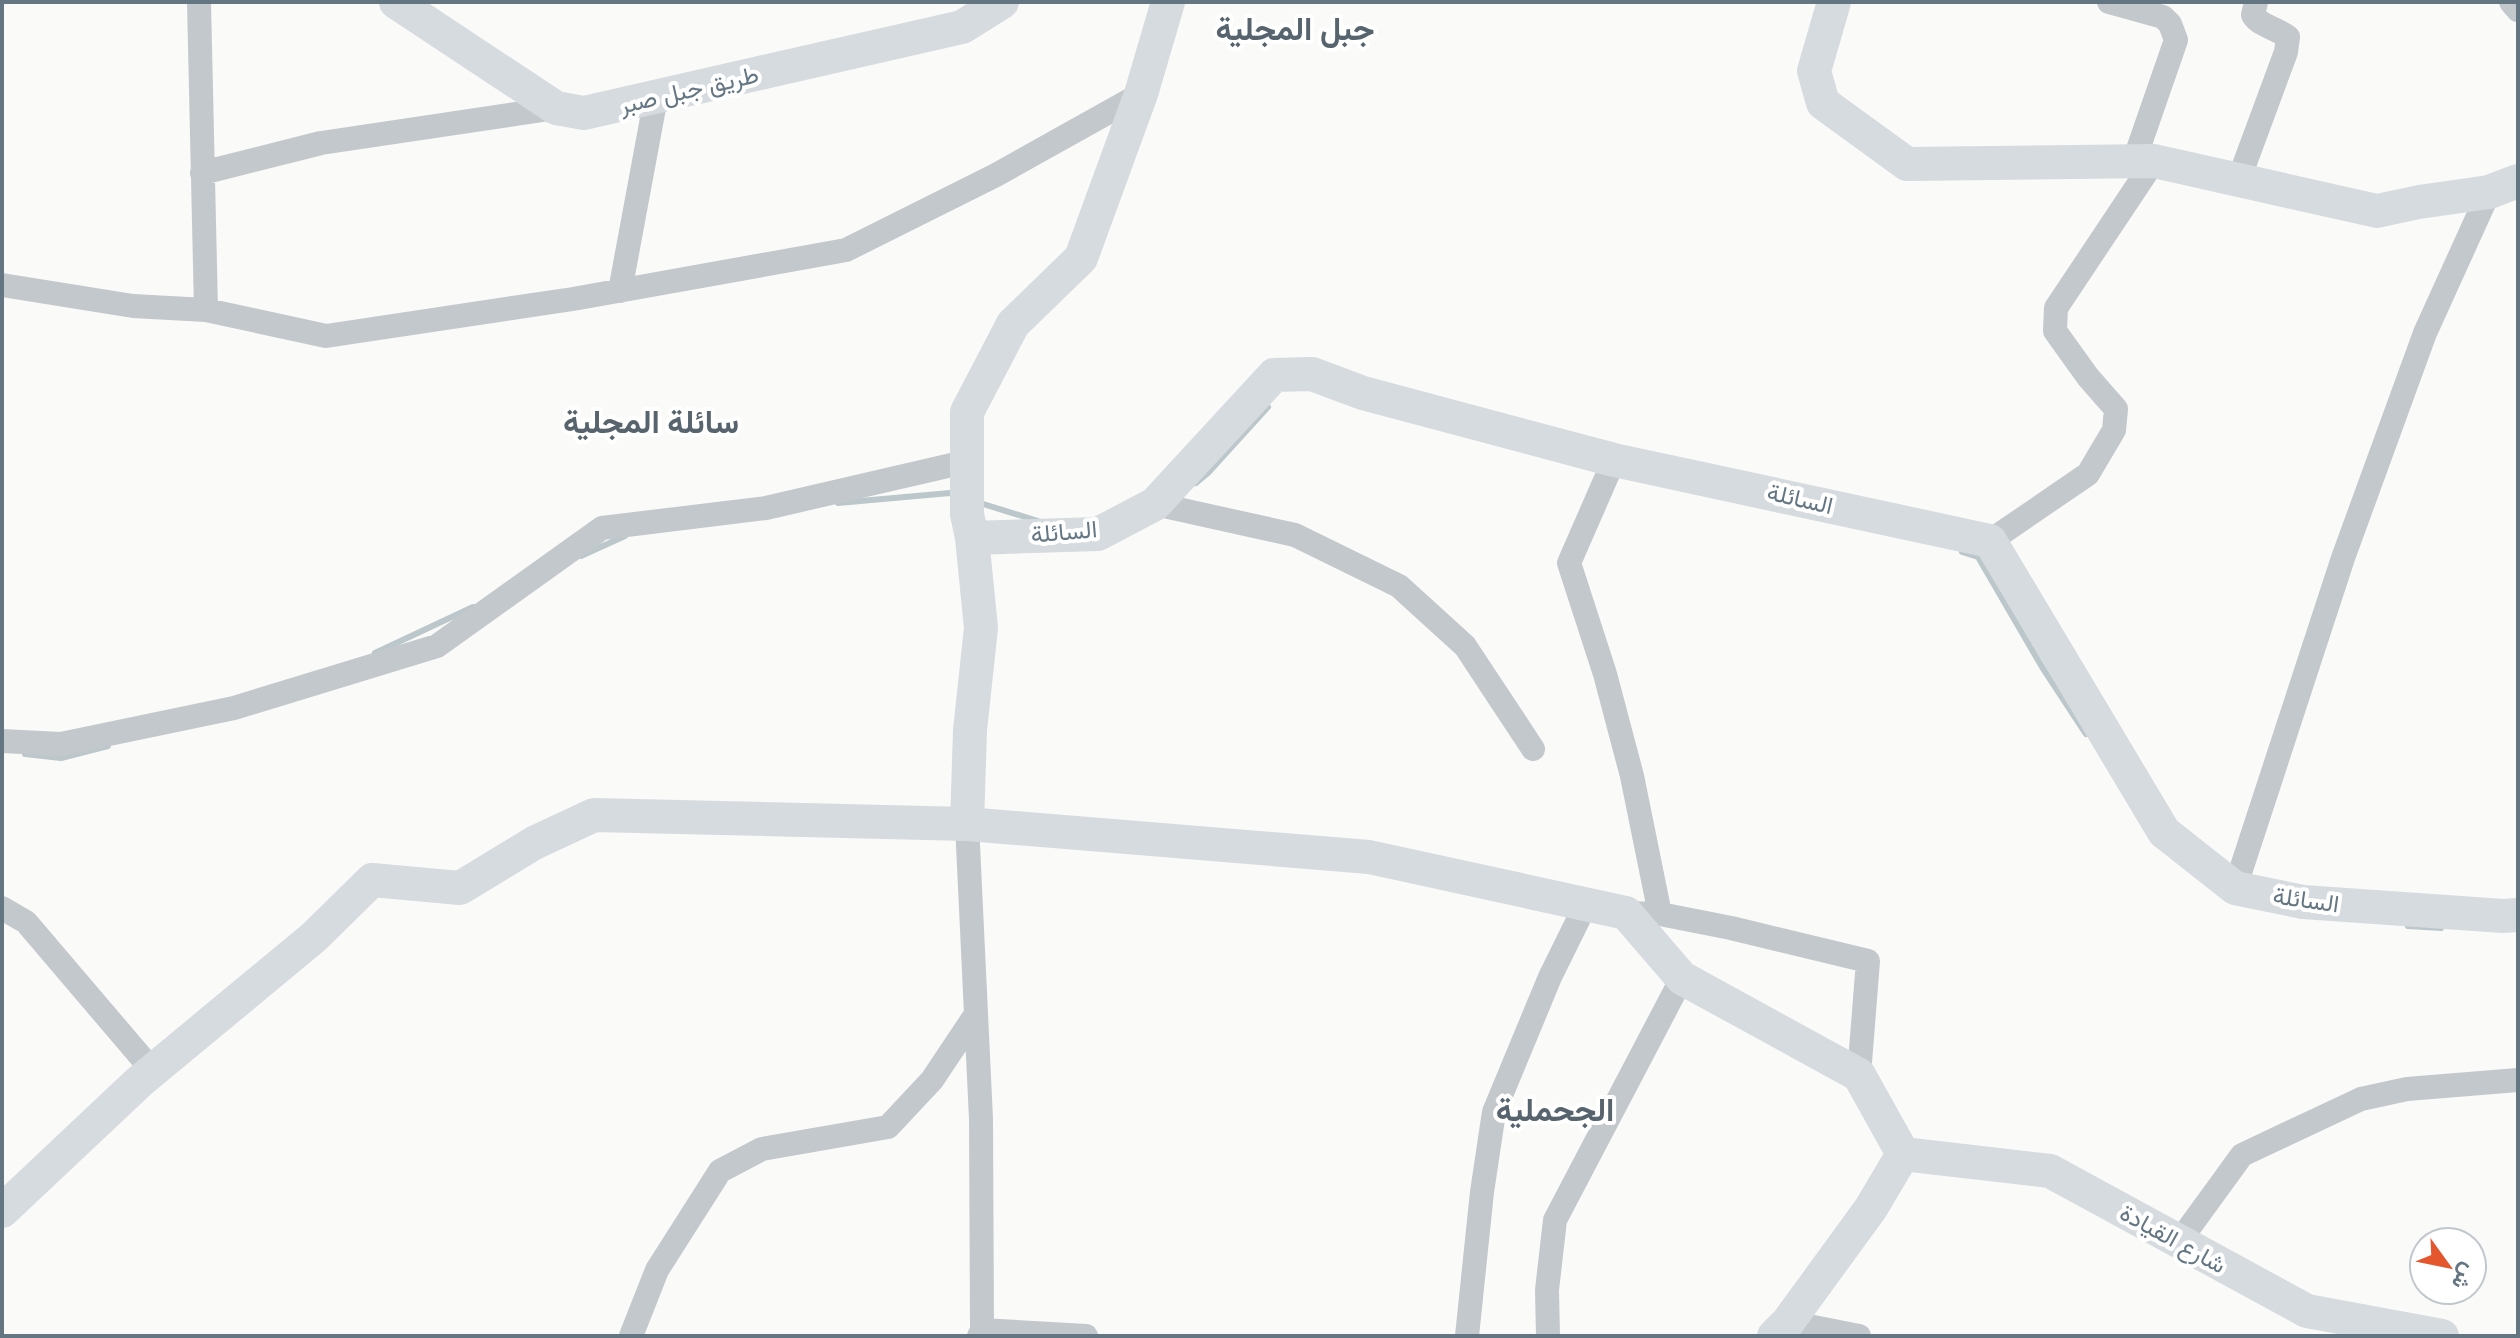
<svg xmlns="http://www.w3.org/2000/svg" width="2520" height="1338" font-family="'DM Sans',Vazirmatn,sans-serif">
<rect width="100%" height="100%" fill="#fafaf8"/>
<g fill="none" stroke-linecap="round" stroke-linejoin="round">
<path stroke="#bbc7cb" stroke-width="6" d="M1196,483L1208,473L1268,407
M838,503L950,493L958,496
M980,503L1038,521
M1962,552L1978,557L2042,667L2086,734
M581,556L625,536
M375,653L473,607
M25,754L61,758L108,746
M2408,926L2441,928"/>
<path stroke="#c3c8cc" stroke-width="24" d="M199,2L206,310
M2109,2L2163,17L2170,24L2176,40L2134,161
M2511,2L2518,10
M202,173L321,143L556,108
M2239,179L2286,52L2288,37C2276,28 2260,26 2253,15L2256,2
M2,285L133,306L206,310L326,336L573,299L846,250L996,175L1141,94
M620,291L656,97
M1614,460L1569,563L1605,674L1632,776L1660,914L1626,913
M1155,504L1295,535L1399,586L1465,646L1533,749
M1990,541L2088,474L2114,430L2116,409L2088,377L2055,331L2056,308L2154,161
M2,741L61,744L234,708L437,646L602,528L766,508L969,461
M967,824L981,1119L982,1330L979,1336
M2235,888L2343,558L2425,333L2489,192
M2,908L26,922L153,1071
M1660,914L1731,928L1868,961L1859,1075
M2178,1243L2242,1155L2361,1099L2407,1089L2518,1080
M1788,1322L1859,1336
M982,1330L1086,1336
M631,1336L657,1270L720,1171L762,1149L888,1127L932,1080L976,1014
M1467,1336L1482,1192L1494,1112L1550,977L1587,902
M1548,1336L1547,1290L1555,1220L1682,978"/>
<path stroke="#d6dbdf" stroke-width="34" d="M396,2L556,108L584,113L962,27L1002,2
M1834,2L1814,71L1823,103L1907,164L2154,161L2377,211L2419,202L2489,192L2518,181
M972,538L1098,534L1155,504L1274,375L1312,374L1363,393L1614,460L1990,541L2164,832L2235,888L2303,902L2503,916L2518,915
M967,824L970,730L981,628L972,538L967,514V412L1013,324L1081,258L1141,94L1168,2
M1903,1154L2050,1171L2307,1311L2442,1336
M2,1211L139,1082L314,937L372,880L460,888L534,843L594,815L967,824L1369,857L1626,913L1682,978L1859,1075L1903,1154
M1774,1336L1788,1322L1871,1208L1903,1154"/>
</g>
<g text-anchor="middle" stroke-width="8" stroke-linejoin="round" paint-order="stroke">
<g font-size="24" fill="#657683" stroke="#fff">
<text transform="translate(689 90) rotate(-13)" y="8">طريق جبل صبر</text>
<text transform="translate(1800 499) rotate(13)" y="8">السائلة</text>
<text transform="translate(1064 532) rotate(-5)" y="8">السائلة</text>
<text transform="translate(2306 900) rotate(8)" y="8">السائلة</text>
<text transform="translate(2173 1239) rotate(29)" y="8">شارع القيادة</text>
</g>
<g font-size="32" font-weight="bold" fill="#57646e" stroke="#fff">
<text x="1295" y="40">جبل المجلية</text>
<text x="651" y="433">سائلة المجلية</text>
<text x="1555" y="1121">الجحملية</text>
</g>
</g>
<rect width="2520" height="1338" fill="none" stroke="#657683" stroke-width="8"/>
<g transform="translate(2448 1266) rotate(123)"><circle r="38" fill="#ffffff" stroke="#c1c8cd" stroke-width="2"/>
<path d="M0-6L14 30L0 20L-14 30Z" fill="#e4572e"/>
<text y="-12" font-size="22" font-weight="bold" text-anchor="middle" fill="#657683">ش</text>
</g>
</svg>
